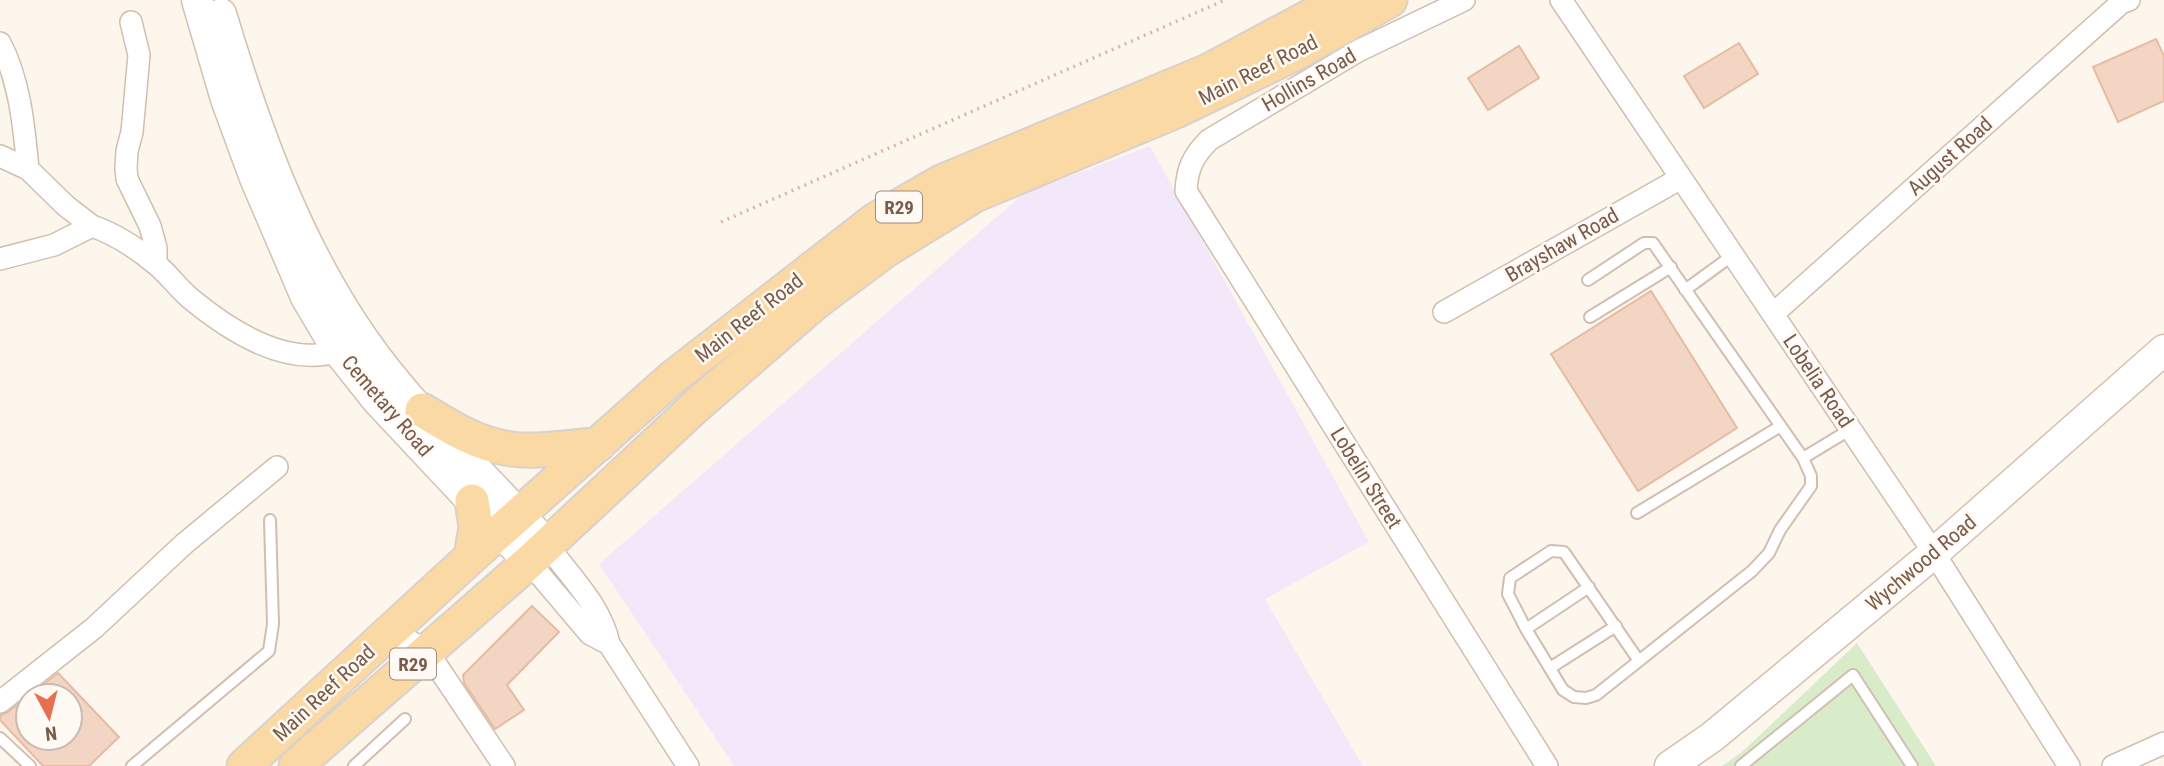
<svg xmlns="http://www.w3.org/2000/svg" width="2164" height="766" font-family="'Roboto Condensed',sans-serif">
<rect width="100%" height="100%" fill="#fdf6ec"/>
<path fill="#f3e8fa" d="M1150,146L1369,542L1265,599L1363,766H734L599,564L1023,194Z"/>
<path fill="#d8ecc9" d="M1857,643L1936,766H1722L1742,752Z"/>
<path fill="#f3d5c3" stroke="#e6bba3" stroke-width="2" d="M2156,39L2164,56V101L2118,122L2093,67Z
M1739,43L1758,74L1704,108L1684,76Z
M1519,46L1539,78L1488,110L1468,78Z
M1651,291L1737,428L1638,491L1551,354Z
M532,606L559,632L507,685L524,710L495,729L464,683L463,675Z
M58,673L119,737L89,766H43L0,720L1,715L8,712L28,697V738H70V696H29Z"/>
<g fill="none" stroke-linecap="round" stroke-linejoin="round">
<defs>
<path id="lane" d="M1588,280L1644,243H1653L1803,458L1811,476V486L1780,530L1769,553L1752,571L1596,695L1586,698L1574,697L1563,690L1526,629L1508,594L1510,578L1551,551L1564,552L1639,661
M1685,290L1733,255
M1590,317L1671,267
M1803,458L1851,429
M1637,513L1779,427
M1526,629L1589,587
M1550,668L1616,626
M0,738L30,766
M132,766L269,651L273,624L270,520
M354,766L405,719
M1741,766L1853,675L1912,766"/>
<path id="street" d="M1464,0L1358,51L1209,140C1193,156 1187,169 1186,191L1547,766
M1561,0L1934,553L2069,766
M131,22L139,55L132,132L127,151L126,168L127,179L150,226L156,248V264
M0,43C20,81 24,127 28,169
M0,156L28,169L66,206L92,226
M0,259L54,245L92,226C115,234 138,249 157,265C169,275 179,289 191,299C230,331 287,368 338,351
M1444,312L1681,178
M1773,314L2121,3L2129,0
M547,545C569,575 602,607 609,644L688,766
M529,562L590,634L609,644
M382,639L411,642L427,651L504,766
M0,702L94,628L184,544L277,467
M2113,766L2164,743"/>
<path id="secondary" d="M197,0L226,99L255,178L306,297L338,351L377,400L529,562
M221,14C255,127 295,241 363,339C414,413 487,477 547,545
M1670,766L1712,737L1934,553L2164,350"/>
<path id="primary" d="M422,410C450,427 478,445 511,449C539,453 569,446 598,445
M471,557L476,527L472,501
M244,766L471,557L672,378L875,220L941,182L1208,71L1341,0
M296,766L529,562L696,406L816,302L886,250L975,195L1176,111L1294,54L1390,0"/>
</defs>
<use href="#lane" stroke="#d1beb0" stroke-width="14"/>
<use href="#street" stroke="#d1beb0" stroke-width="24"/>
<use href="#secondary" stroke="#d6c0b0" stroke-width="33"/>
<use href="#primary" stroke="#dad1cd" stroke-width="37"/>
<path stroke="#d9b8a5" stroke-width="3.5" stroke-dasharray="2 5" stroke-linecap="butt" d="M721,222L1225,0"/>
<use href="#lane" stroke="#fff" stroke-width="10"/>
<use href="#street" stroke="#fff" stroke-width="21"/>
<use href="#secondary" stroke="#fff" stroke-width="30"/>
<use href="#primary" stroke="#fbd9a5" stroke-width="33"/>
</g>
<g text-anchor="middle" stroke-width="5" stroke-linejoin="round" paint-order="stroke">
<g fill="#fffaf3" stroke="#a28b7f" stroke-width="2">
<rect x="876" y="191.5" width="46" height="31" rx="5"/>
<rect x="390" y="648.5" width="46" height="31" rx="5"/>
</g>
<g font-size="19" font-weight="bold" fill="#7a5c4d">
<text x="899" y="214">R29</text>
<text x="413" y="671">R29</text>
</g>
<g font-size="21" fill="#7a5c4d" stroke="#fffaf3">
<text transform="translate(1258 70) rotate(-27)" y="7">Main Reef Road</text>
<text transform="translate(1309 80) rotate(-30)" y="7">Hollins Road</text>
<text transform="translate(1950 156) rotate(-42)" y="7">August Road</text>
<text transform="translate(1562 245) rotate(-30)" y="7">Brayshaw Road</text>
<text transform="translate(749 318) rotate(-38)" y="7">Main Reef Road</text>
<text transform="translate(1818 381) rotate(56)" y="7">Lobelia Road</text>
<text transform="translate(387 406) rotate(49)" y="7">Cemetary Road</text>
<text transform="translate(1366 478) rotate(58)" y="7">Lobelin Street</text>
<text transform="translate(1921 563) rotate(-40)" y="7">Wychwood Road</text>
<text transform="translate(324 693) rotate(-43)" y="7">Main Reef Road</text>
</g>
</g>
<g transform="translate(49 717) rotate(173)"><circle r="33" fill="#fffaf3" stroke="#cabbb1" stroke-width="2"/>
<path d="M0-5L12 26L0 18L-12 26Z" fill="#e76f51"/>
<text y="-10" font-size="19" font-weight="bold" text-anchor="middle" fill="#7a5c4d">N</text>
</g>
</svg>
